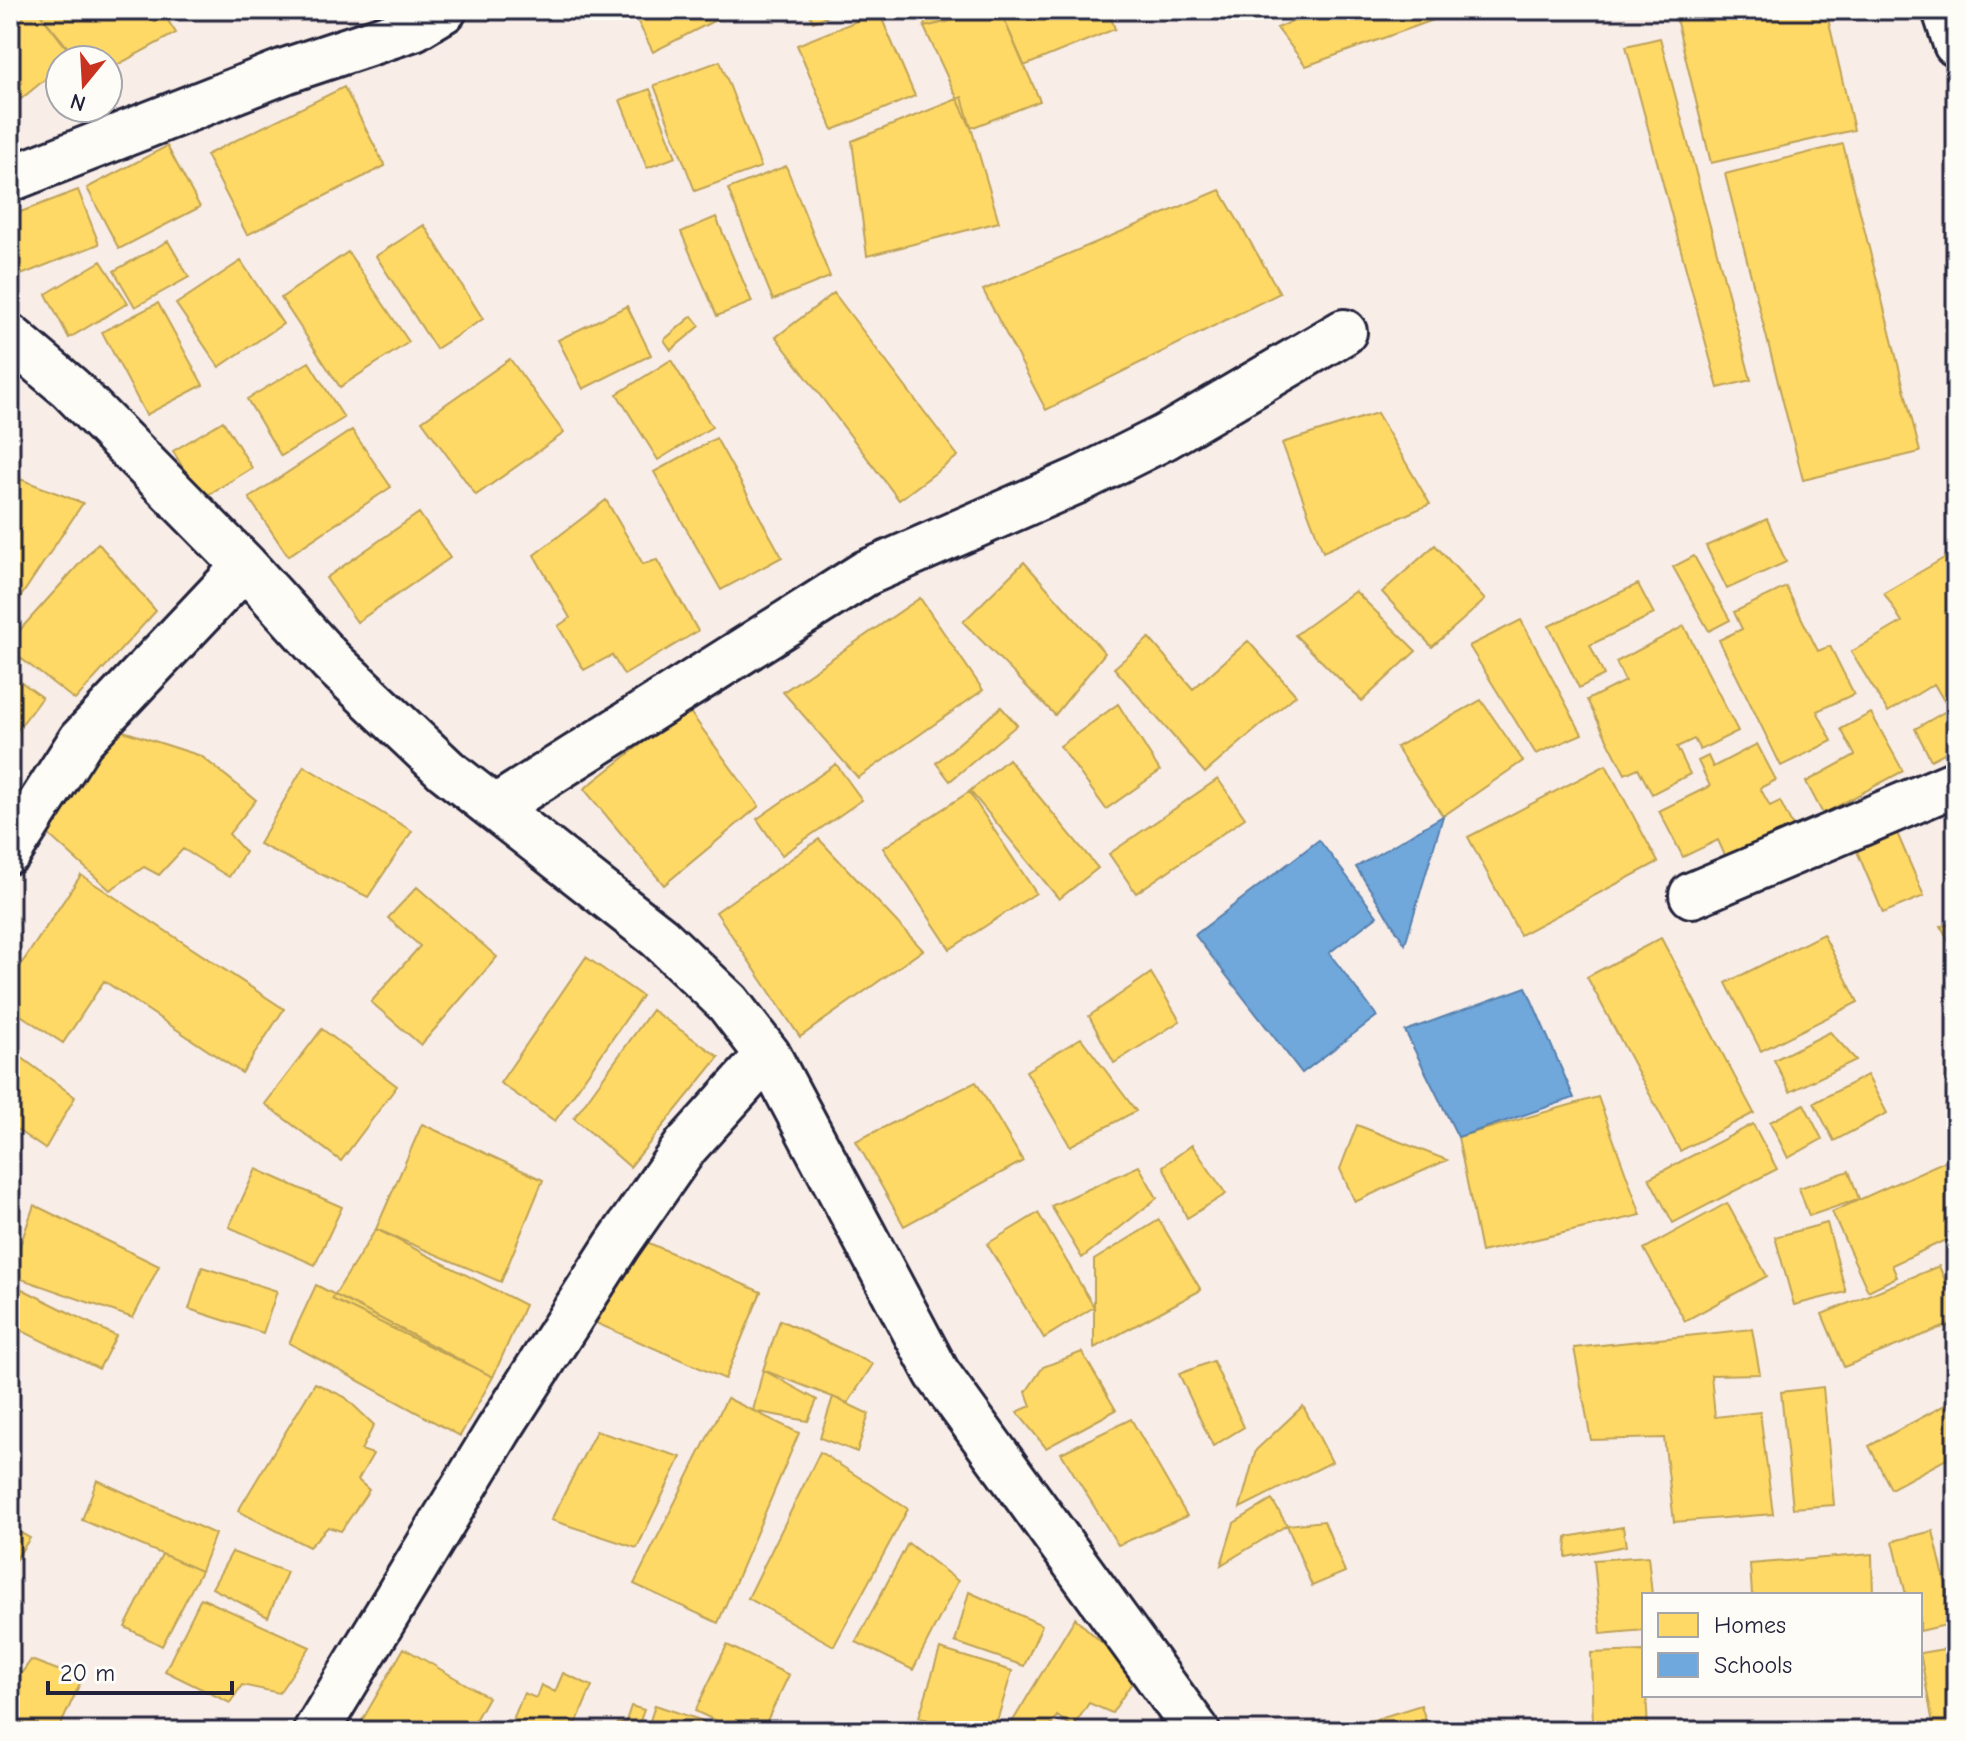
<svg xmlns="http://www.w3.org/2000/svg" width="1966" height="1741" font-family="'Comic Neue',sans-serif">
<rect width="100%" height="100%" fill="#f9ede8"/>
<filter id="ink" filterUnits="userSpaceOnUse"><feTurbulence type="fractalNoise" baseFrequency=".0125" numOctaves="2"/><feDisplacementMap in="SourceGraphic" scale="16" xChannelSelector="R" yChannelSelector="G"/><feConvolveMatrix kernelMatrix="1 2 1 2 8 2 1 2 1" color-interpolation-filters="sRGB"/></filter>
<g filter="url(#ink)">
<path fill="#ffd966" stroke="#bda259" stroke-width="2" d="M29,10H37L74,55L60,60V67L21,99L10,85V26Z
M37,10H161L176,33L108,70V60H76Z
M632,10H735L653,52Z
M808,10H843L813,22Z
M928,10H993L924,27Z
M1000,10H1108L1115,29L1024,66Z
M1000,10L1040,101L971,128L924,27Z
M1320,10H1446L1447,15L1306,66L1277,28Z
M1674,10H1826L1854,130L1711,163Z
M879,12L915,96L833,130L797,45Z
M1660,38L1751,380L1718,388L1626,46Z
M720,61L761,167L695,191L654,85Z
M344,87L385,166L247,235L206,155Z
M650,89L676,157L647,168L620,100Z
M962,97L999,222L867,256L852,141Z
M1843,144L1920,452L1803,480L1725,174Z
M167,146L200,207L119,249L87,188Z
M786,166L830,277L773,300L728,189Z
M78,190L99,244L21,275L10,247V216Z
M1220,190L1280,293L1046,410L983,290Z
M716,217L752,302L717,316L681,232Z
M424,225L483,319L436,349L376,256Z
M168,241L189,277L135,307L114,271Z
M348,252L409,342L340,387L281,298Z
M101,261L128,303L69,338L46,294Z
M241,261L283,324L219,367L176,304Z
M834,293L958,456L899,500L776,337Z
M158,303L203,385L146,415L102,332Z
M627,306L651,355L583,389L558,340Z
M692,316L700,326L671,350L664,340Z
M510,359L564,433L476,495L422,421Z
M671,360L712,427L658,460L617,394Z
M309,362L344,418L281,456L247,399Z
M1377,413L1430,504L1323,552L1282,443Z
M223,421L252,468L201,499L173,451Z
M352,430L391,487L288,556L249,498Z
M716,438L782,557L721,590L654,472Z
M12,476L83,503L10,613V479Z
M606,500L643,564L657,560L698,631L624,675L612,655L584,670L558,626L570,618L534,555Z
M419,513L450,558L357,622L326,578Z
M1767,519L1786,562L1727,589L1706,546Z
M98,543L156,611L75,700L10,650V641Z
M1435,545L1485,600L1432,647L1382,592Z
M1951,554L1956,562V721L1934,684L1888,712L1851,652L1902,622L1884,593Z
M1694,556L1730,620L1709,631L1673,567Z
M1024,562L1105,653L1055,715L963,622Z
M1638,584L1654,614L1590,645L1604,675L1579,688L1549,626Z
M1786,587L1818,651L1830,646L1854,694L1817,711L1832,741L1781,766L1719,640L1742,629L1734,612Z
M1355,591L1416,651L1362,701L1295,635Z
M920,598L983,690L858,778L783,692Z
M1521,620L1582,734L1536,754L1469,646Z
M1684,626L1738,731L1700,750L1694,739L1677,747L1690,774L1652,794L1638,768L1625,774L1587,700L1625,681L1616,662Z
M1149,638L1193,689L1248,641L1296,695L1205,773L1114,668Z
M10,674L42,697L10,740Z
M1481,700L1523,761L1443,816L1396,747Z
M1118,704L1160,771L1106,809L1060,746Z
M1001,707L1017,725L950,781L936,763Z
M687,708L759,806L664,885L584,789Z
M1946,711L1956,723V747L1931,760L1915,729Z
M1871,713L1903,771L1823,814L1806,782L1855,755L1841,729Z
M120,730L201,756L256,800L229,834L245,852L229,877L183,849L159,875L144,867L110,890L40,827Z
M1757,744L1776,780L1760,788L1770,806L1780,801L1793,827L1727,860L1718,840L1683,857L1659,811L1710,786L1698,761L1708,756L1713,767Z
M1008,759L1098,868L1059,899L970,791Z
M836,764L862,800L782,855L757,819Z
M1606,765L1658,862L1520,935L1468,837Z
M304,766L412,831L368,897L259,844Z
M1218,779L1245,818L1136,893L1109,854Z
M969,792L1036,893L950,949L883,848Z
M1897,833L1924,896L1883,913L1856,849Z
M819,839L923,950L800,1037L716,912Z
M81,875L284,1009L242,1073L104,981L63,1043L10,1008V981Z
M417,887L497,957L421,1045L371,1002L420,946L388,918Z
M1956,923V956L1941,926Z
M1823,934L1858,1002L1761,1051L1726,983Z
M1661,938L1754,1113L1680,1151L1587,977Z
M586,957L642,996L555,1121L500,1083Z
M1151,973L1180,1021L1114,1063L1089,1016Z
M652,1010L719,1057L630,1167L574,1118Z
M322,1029L397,1086L341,1161L265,1104Z
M1830,1032L1856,1060L1790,1092L1774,1060Z
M1081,1038L1136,1111L1070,1146L1026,1071Z
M10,1049L75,1097L45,1149L10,1125Z
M1867,1075L1887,1113L1834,1141L1814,1103Z
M976,1082L1023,1161L904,1226L856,1141Z
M1598,1097L1641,1215L1481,1252L1458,1137Z
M1804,1104L1822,1139L1788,1158L1770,1122Z
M422,1124L543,1180L501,1282L376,1229Z
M1753,1124L1777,1169L1673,1223L1649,1178Z
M1357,1125L1447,1160L1355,1202L1340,1169Z
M1192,1145L1226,1194L1187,1218L1163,1166Z
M1956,1156V1235L1892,1265L1897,1277L1868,1291L1832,1212Z
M1139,1166L1157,1198L1082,1258L1051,1206Z
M256,1169L342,1207L315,1265L229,1227Z
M1849,1171L1859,1199L1809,1216L1799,1188Z
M1727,1203L1767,1276L1685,1321L1644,1249Z
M34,1205L159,1266L133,1318L10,1275Z
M1038,1213L1094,1307L1044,1338L987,1244Z
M1159,1220L1201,1290L1094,1348V1260Z
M1827,1223L1846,1292L1794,1305L1775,1237Z
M376,1229L525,1305L493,1377L332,1299Z
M633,1236L761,1292L725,1379L596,1323Z
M1939,1266L1956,1306V1322L1844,1367L1822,1314Z
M202,1267L277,1291L263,1333L189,1309Z
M10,1283L116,1336L99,1369L10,1325Z
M316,1285L493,1377L460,1436L289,1343Z
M780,1320L873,1364L848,1403L763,1370Z
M1752,1329L1760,1374L1711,1375L1715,1417L1760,1412L1773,1514L1674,1522L1664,1438L1591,1440L1574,1348Z
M1082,1352L1116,1410L1046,1448L1017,1412L1031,1406L1026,1392L1043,1367Z
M1213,1361L1244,1427L1213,1446L1179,1374Z
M763,1370L817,1400L808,1421L753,1411Z
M315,1383L345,1397L374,1425L361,1450L373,1454L358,1480L369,1490L341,1531L328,1527L309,1547L238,1511Z
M1823,1387L1834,1505L1793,1508L1781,1392Z
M833,1397L869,1414L857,1452L820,1438Z
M727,1398L799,1433L718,1623L634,1584Z
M1956,1399V1454L1891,1489L1869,1446Z
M1303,1406L1332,1462L1240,1508L1256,1450Z
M1131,1419L1187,1516L1118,1545L1061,1453Z
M596,1431L681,1457L637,1548L551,1520Z
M820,1452L908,1509L834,1646L748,1598Z
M97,1480L215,1534L201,1571L82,1520Z
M1272,1500L1287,1525L1221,1565L1234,1523Z
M1324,1521L1345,1572L1312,1586L1287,1525Z
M10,1527L30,1538L10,1568Z
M1623,1527L1626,1546L1566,1557L1567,1537Z
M1933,1531L1955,1623L1920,1631V1595H1906L1893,1541Z
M908,1543L958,1581L913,1670L856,1642Z
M232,1552L287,1572L268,1617L212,1588Z
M162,1554L201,1571L162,1646L125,1627Z
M1872,1554L1873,1595H1752L1750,1564Z
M1648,1556L1652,1595H1644V1630L1601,1634L1594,1560Z
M969,1592L1042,1625L1024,1666L955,1642Z
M201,1598L310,1647L279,1693L242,1685L230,1703L165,1671Z
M1075,1618L1137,1675L1112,1713L1089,1703L1073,1727L1057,1716L1048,1731H1012L1008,1729Z
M727,1645L789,1675L762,1731H737L695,1711Z
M1956,1647V1725L1934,1729L1920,1653Z
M404,1648L488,1697L469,1731H356Z
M940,1649L1012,1671L994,1731H962L919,1717Z
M1644,1651L1648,1731H1593L1591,1653Z
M31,1660L82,1679L58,1731H10V1689Z
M563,1673L592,1686L573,1731H508L524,1693L536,1698L541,1685L555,1692Z
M655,1705L703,1721L700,1731H616L618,1722L625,1724L631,1706L644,1710L640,1721L649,1724Z
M1421,1705L1429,1731H1341V1730Z"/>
<path fill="#6fa8dc" stroke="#5880ac" stroke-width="2" d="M1443,816L1405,944L1356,867Z
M1319,840L1377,916L1329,953L1377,1016L1302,1073L1195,935Z
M1526,987L1574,1098L1458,1137L1405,1031Z"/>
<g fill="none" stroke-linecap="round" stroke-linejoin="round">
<defs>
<path id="minor" d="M1945,10L1956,44
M10,179L285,71L414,28L444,10
M10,337L70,388L245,566L331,661L446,770L659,937L728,1003L768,1055L937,1373L1197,1731
M496,807L866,573L1079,480L1165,437L1344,332
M10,851L81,740L245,566
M1692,895L1956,783
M316,1731L498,1431L617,1245L686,1146L768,1055"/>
</defs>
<use href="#minor" stroke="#22223b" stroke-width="50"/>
<use href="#minor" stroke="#fdfcf7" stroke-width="44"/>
</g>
</g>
<rect width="1966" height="1741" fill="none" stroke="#fdfcf7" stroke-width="40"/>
<rect x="20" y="20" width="1926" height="1701" fill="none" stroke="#22223b" stroke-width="3" filter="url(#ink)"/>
<rect x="1642" y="1593" width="280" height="104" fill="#fdfcf7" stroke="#a5a5ac" stroke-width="2"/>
<rect x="1658" y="1613" width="40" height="24" fill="#ffd966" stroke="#a5a5ac" stroke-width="2"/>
<text x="1714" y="1633" font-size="24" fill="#22223b">Homes</text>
<rect x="1658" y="1653" width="40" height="24" fill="#6fa8dc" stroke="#a5a5ac" stroke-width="2"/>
<text x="1714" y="1673" font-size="24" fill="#22223b">Schools</text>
<g transform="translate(84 84) rotate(198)"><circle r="38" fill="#fdfcf7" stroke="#a5a5ac" stroke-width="2"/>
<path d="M0-6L14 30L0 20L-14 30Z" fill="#c8321e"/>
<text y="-12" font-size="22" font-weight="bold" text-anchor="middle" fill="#22223b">N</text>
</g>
<path d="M48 1681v12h184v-12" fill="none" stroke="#22223b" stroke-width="4"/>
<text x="60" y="1681" font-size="24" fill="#22223b" stroke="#fdfcf7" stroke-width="6" paint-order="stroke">20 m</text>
</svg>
